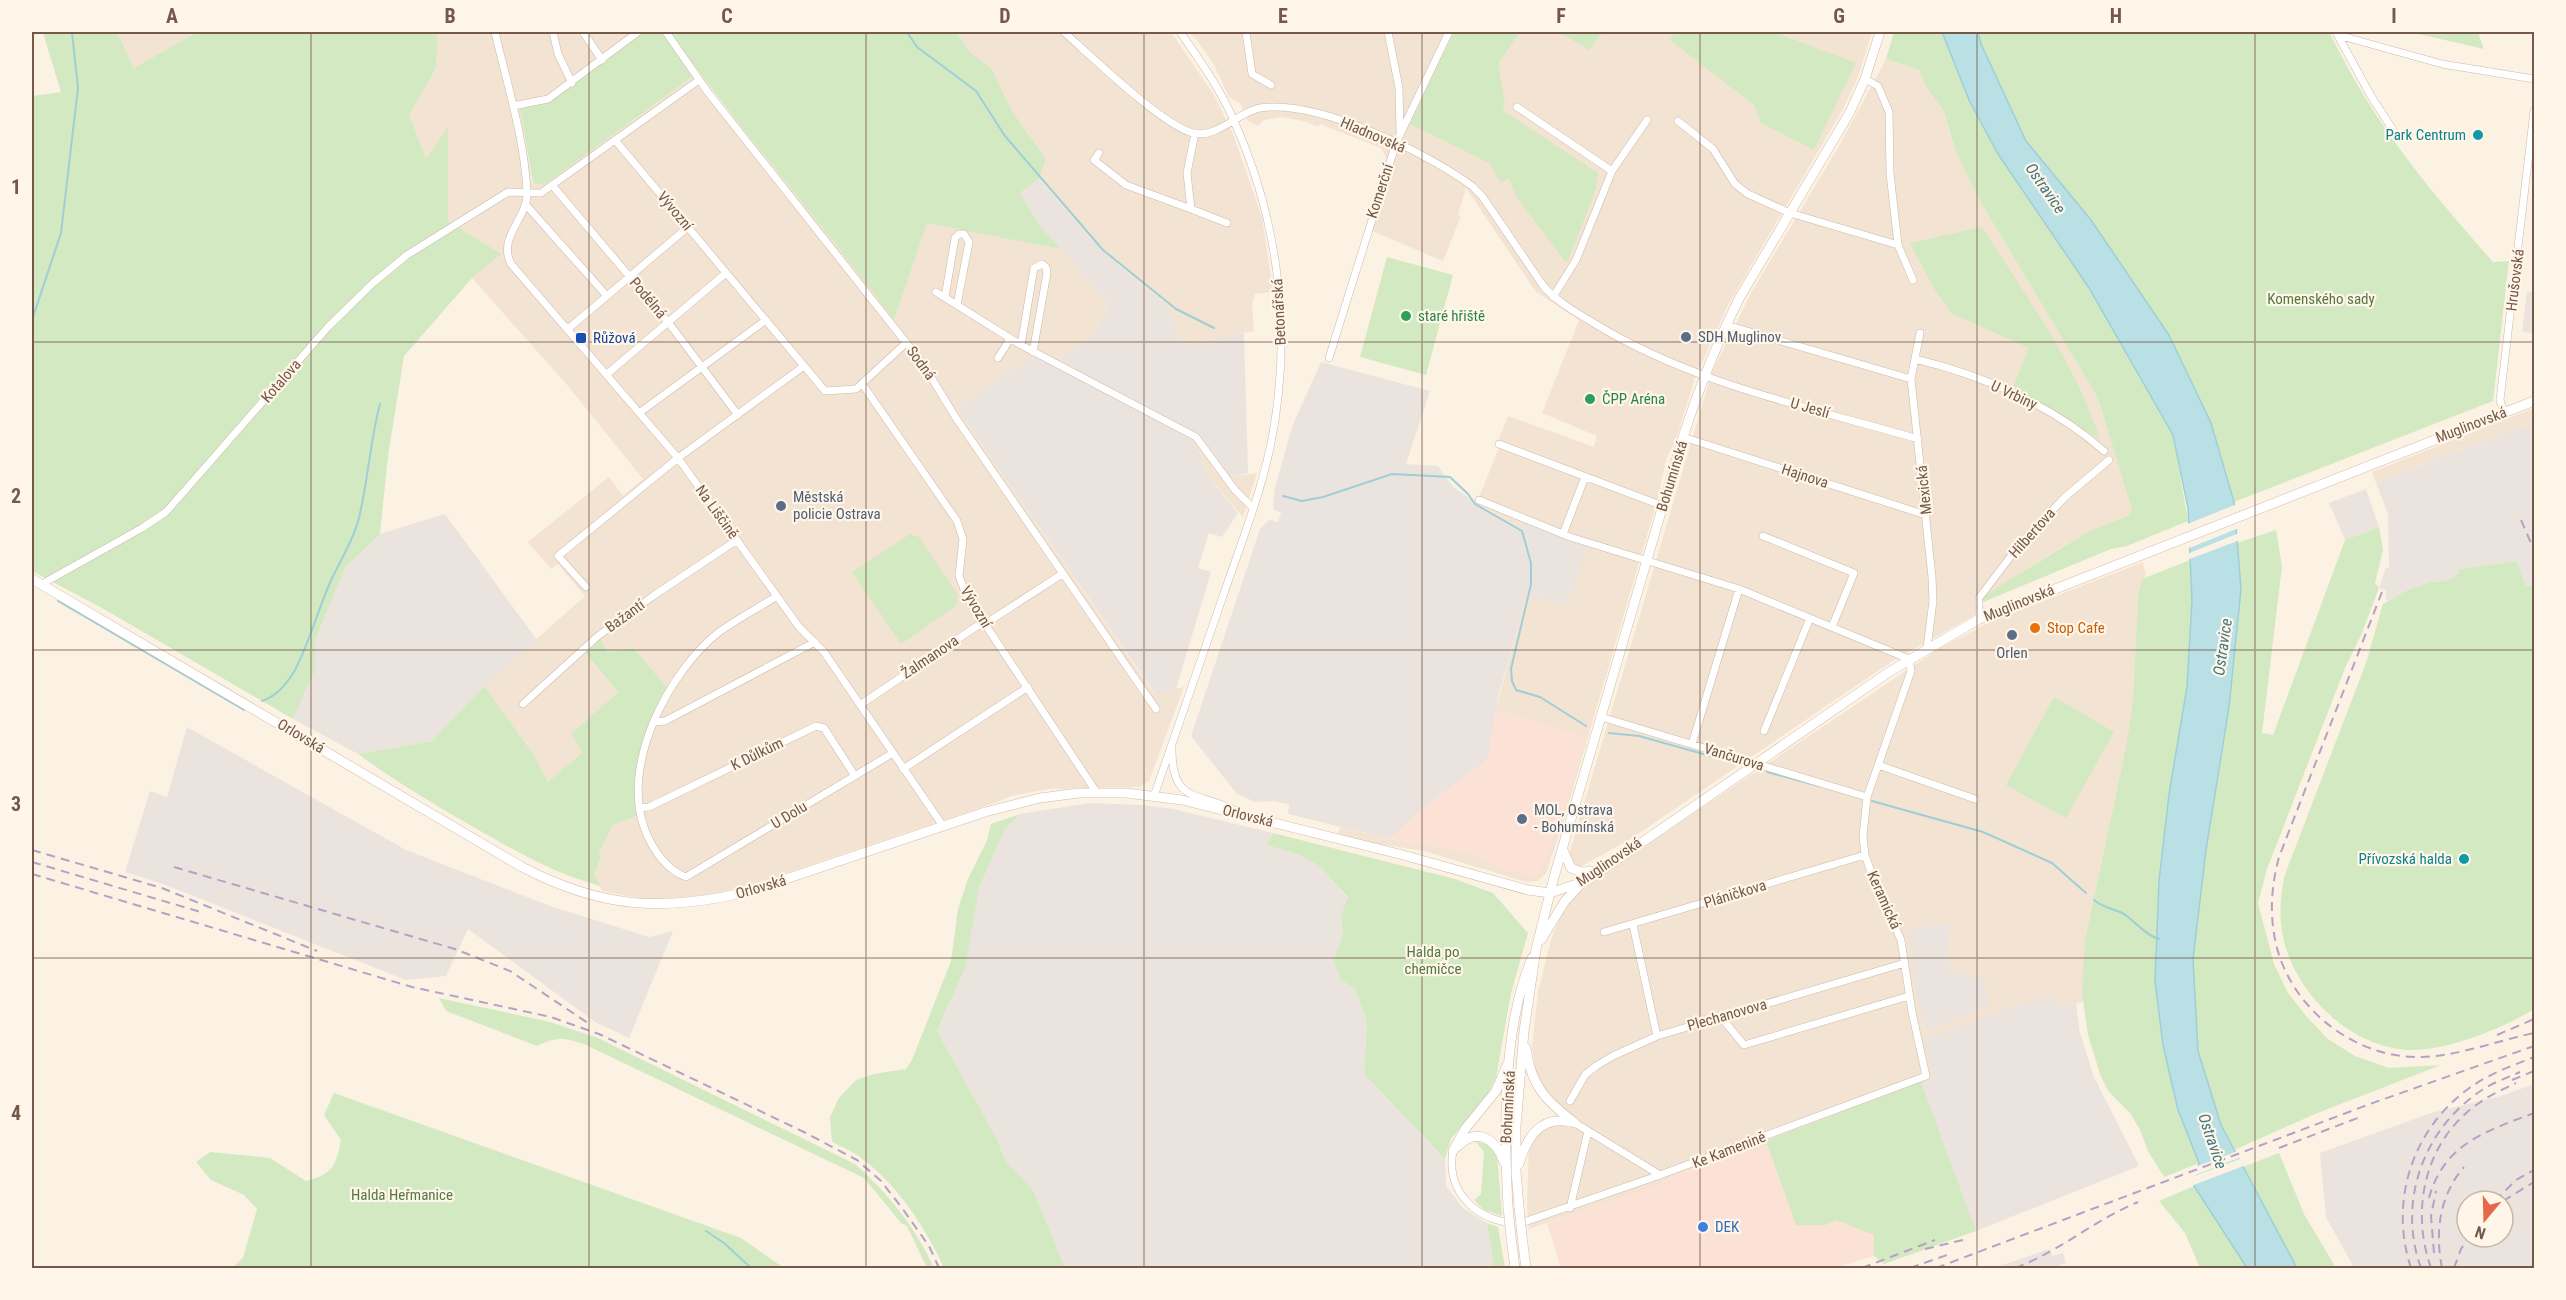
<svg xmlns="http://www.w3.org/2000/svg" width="2566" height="1300" font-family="'Roboto Condensed',sans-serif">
<rect width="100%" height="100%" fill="#fcf2e3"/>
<path fill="#f3e3d2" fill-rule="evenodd" d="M117,32H197L134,68Z
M438,32H640L557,96L548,101L524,106L520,109L532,183L544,185L692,77L663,32H670L724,107L860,274L894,319L927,222L1061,249L1109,304L1093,336L1057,360L1197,433L1231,477L1257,473L1243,517L1208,476L1198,448L1184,434L1034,356L956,408L1154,693L1184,687L1149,781L1140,787L1048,789L1011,796L997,802L759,882L714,894L670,900H649L602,891L594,875L601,859L599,854L612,826L637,815L635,789L637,764L647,733L668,689L634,648L608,652L599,639L584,653L618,692L571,734L584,752L548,782L534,755L484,686L585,596L558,564L551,569L528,542L609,477L623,496L643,479L568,386L472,278L500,254L448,221V129L426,160L408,115L436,68Z
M956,32H1171L1214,95L1233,134L1262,217L1273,292L1255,294L1252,305L1254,331L1183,345L1168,306L1133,278L1089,237L1039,179L1046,159L1012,111L992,69L971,53Z
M1188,32H1872L1858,77L1843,109L1728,305L1695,378L1675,442L1666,459L1658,498L1561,829L1546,873L1538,881L1526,882L1424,851L1373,843L1338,834L1340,827L1389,839L1465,851L1512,872L1553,838L1558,828L1586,737L1517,717L1496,709L1527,592L1522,520L1519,529L1477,502L1499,448V439L1508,416L1594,447L1597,436L1542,413L1579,320L1536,292L1466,188L1458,215L1461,216L1443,261L1365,228L1386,158L1381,148L1320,124L1318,127L1307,122L1282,117L1264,120L1258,126L1248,121L1240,103L1229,97L1213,63L1196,39Z
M1886,59L1919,70L1925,85L1944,112L1957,155L1980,201L2098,398L2132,510L2130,515L2089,531L2038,562L1981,603L1985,609L1891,662L1629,840L1580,867L1571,863L1569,854L1712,372L1751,293L1839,146Z
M2534,408V422L2376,483L2372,472Z
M2143,562L2146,576L2142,580L2138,595L2133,700L2126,747L2085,940L2083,1002L2059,1008L2052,993L1934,1078L1922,1083L1976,1231L1874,1235L1825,1225H1796L1767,1146L1759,1149L1757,1145L1673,1176L1659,1185L1529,1229L1527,1208L1529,1144L1534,1137L1545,1128L1558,1125L1573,1127L1543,1086L1536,1073L1532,1047L1538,992L1551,940L1560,916L1569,902L1593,881L1940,648L1994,620ZM1949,926L1948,967L1956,973L1982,980L1918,1003Z"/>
<path fill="#fce1d7" d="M1496,709L1517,717L1586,737L1558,828L1541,872L1533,877L1512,872L1465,851L1390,839L1422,809L1488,759Z
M1757,1145L1759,1149L1767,1146L1796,1225H1825L1837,1220L1874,1235V1256L1835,1268H1561L1547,1223L1659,1185L1673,1176Z"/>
<path fill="#ebe4de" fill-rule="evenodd" d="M1039,179L1089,237L1133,278L1168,306L1183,345L1244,333L1248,473L1231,477L1197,433L1057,360L1093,336L1109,304L1041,227L1020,193Z
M2527,291L2534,293V334L2522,331Z
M1034,356L1184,434L1198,448L1208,476L1238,513L1222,537L1209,533L1198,568L1211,572L1176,689L1155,693L956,408Z
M1321,362L1430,391L1406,464L1438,466L1454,488L1518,529L1523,520L1589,543L1567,605L1527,593L1498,698L1488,759L1422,809L1390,839L1288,814L1289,804L1272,801L1255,802L1237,794L1191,736L1260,529L1269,520L1278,522L1281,513L1273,509L1275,488L1292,427Z
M2534,422V585L2526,586L2515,561L2459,569L2455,577L2443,581L2431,582L2386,601V590L2379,588L2386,567L2389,568L2388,514L2376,483Z
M2366,489L2379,527L2345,540L2329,503Z
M445,514L537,640L484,686L432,741L358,754L293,719L315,670V641L345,568L380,534Z
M187,727L406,850L550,906L649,937L673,931L629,1038L595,1022L468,929L446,976L406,980L163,884L125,872L150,791L167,797Z
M1090,803L1141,805L1173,809L1273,833L1268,845L1300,855L1319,866L1348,898L1341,915L1343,933L1334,960L1340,978L1355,989L1367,1021L1364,1074L1445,1159L1446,1186L1463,1208L1487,1223L1494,1268H1065L1033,1190L1005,1160L996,1137L937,1031L948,1007L979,888L1004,831L1020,814Z
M1939,924L1949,926L1948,967L1956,973L1982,979L1991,1005L1927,1031L1918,1003L1908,931Z
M2052,993L2059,1008L2076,1004L2080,1033L2094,1077L2139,1166L1976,1231L1921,1082L1934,1078L1924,1040Z
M2534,1084V1268H2354L2326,1217L2320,1153L2431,1113L2501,1096ZM2467,1201H2503V1237H2467Z
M2049,1249L2052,1256L2063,1253L2066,1263L2060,1265L2061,1268H1994Z"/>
<path fill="#d3e9c2" d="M32,32H117L134,68L197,32H306L308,34L315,32H438L436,68L409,115L426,159L448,127V221L501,254L472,278L404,356L388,456L380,534L345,568L315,641V670L293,719L102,608L32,571V96L61,92L43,33L32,35Z
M640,32H663L692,77L544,185L533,183L520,109L548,101Z
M670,32H956L971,53L992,69L1012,111L1046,159L1039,179L1020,193L1041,227L1061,249L927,223L894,320C821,222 740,131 670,32Z
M1454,32H1520L1498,64L1505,104L1502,110L1598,173L1596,189L1568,261L1564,260L1517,198L1509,178L1501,183L1489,163L1410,124Z
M1558,32H1603L1589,50Z
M1675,32H1753L1758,34L1759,32H1774L1856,63L1814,150L1761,123L1754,105L1670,40Z
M1894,32H1942L1969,100L1998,154L2089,288L2173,435L2188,521L2127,546L2111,549L1981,603L1982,597L2089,531L2130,515L2132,510L2098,398L1980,201L1957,155L1944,112L1925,85L1919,70L1886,59Z
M1978,32H2329C2340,53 2351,75 2364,96C2401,156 2446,209 2493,262L2509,261L2493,401L2234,502L2211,423L2169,335L2091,220L2026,141L1981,44Z
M2410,32H2478L2484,49Z
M1982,227C2025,295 2075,362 2100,439L2013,387L2029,348L1951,313L1935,290L1910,243Z
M1387,257L1453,275L1426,375L1360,357Z
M2379,527L2383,550L2375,583L2379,588L2362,633L2345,668L2267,869L2258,903L2274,964L2288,993L2307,1017L2328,1039L2355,1056L2389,1068L2441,1065L2315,1114L2234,1150L2221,1125L2198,1051L2193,959L2206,850L2229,707L2241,589L2237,543L2276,530L2282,566L2262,733L2273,735L2345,540Z
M910,534L919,537L958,595L956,606L901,644L852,572Z
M2190,560L2192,601L2187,687L2169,794L2159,881L2155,981L2163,1045L2178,1110L2199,1163L2164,1177L2148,1151L2140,1130L2130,1113L2108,1091L2100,1074L2088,1035L2082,993L2085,940L2126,747L2133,700L2138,595L2142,579Z
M2516,561L2526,586L2534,585V1009C2504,1028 2447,1051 2410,1050C2349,1048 2291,990 2282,931C2279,913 2281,895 2284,877L2366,663L2383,604L2406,591L2431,582L2443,581L2455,577L2459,569Z
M600,639L608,652L634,648L668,689C649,729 627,769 638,815L612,826L599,854L601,858L594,875L601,886C552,874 507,846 463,821C427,800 392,779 358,754L432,741L484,686L534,755L548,782L583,752L571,734L618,692L584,652Z
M2054,697L2114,732L2066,818L2006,785Z
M1020,814L1004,831L979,888L965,968L937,1031L996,1137L1005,1160L1033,1190L1065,1268H944C926,1228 897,1184 861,1158C853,1151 842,1147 832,1142L830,1117L839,1098L856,1080L874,1074L906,1069L912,1060L951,961L958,909L968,879L987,840L991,824Z
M1273,833L1455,879L1493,893L1528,933L1511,993L1496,1078L1487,1095L1451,1139L1445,1159L1364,1074L1367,1021L1355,989L1340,979L1334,960L1343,933L1341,915L1348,897L1319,866L1300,855L1267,845Z
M439,998L550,1022L598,1038L855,1164C888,1193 916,1228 934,1268H927L907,1226L901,1223L864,1178L586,1045C565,1038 558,1036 537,1046L446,1011Z
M1921,1082L1976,1231L1884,1264L1874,1256V1235L1837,1220L1825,1225H1796L1766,1141Z
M334,1093L741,1238L784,1268H232L243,1258L257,1209L244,1195L211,1180L196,1162L210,1152L270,1158L306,1181C332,1174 336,1167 341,1140L324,1115Z
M1476,1142L1488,1144L1497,1155L1502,1216L1484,1210L1474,1200L1481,1194L1484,1152Z
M2279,1153L2304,1214L2336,1268H2297L2243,1167Z
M2194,1186L2247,1268H2200L2185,1233L2159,1201Z
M1487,1223L1498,1227L1505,1268H1494Z"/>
<path fill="#b8e0e5" stroke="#9ecfd7" stroke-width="1.5" d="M1942,32H1978L1981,44L2026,141L2091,220L2169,335L2211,423L2234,502L2241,589L2229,707L2206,850L2193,959L2198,1051L2221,1125L2297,1268H2247L2194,1186L2199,1163L2178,1110L2163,1045L2155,981L2159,881L2169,794L2187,687L2192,601L2188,508L2173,435L2089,288L1998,154L1969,100Z"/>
<path fill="#fcf2e3" d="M2237,504L2239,528L2187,549L2185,525Z
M2239,533L2240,540L2187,560V554Z
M2238,1151L2241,1157L2193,1176L2195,1167Z
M2242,1158L2246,1165L2191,1186L2192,1177Z"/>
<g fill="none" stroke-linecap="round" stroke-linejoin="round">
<path stroke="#9ecfd7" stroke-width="2" d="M907,32L917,47L976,91L1005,136L1103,250L1176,309L1214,328
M32,320L61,233L78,88L72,32
M1283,496L1302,501L1323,497L1392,474L1450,477L1468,494L1475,504L1522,531L1531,563V584L1511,669L1512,681L1516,690L1540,697L1586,726
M58,601L244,710
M262,701C277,696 287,684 295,670C309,643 317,613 329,585C339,562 353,542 359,518C368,480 370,442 380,404
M1609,733L1639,736L1732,762
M1767,772L1819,786
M1872,801L1983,832L2052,863L2086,893
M2094,900C2103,908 2113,908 2124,914C2136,922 2145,935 2159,939
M706,1231L724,1243L751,1268"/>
<defs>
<path id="minor" d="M495,32C507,84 524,137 527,191C529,218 497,236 511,264L678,458L799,627L824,652L943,826
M553,32L558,54L572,83
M583,32L602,60
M666,32L707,91L923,364L956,418L1156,709
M1064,32C1091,56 1162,125 1193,133C1218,139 1237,112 1260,108C1317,99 1426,152 1472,186L1482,196L1544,287C1558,302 1575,312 1592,322C1690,383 1808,407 1918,439
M1246,32L1252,74L1271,85
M1388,32L1399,88L1400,132
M2337,34L2371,96L2393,130
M2338,35L2442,64L2534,79
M1865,79L1878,86L1889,112L1890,173L1898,245L1913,280
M513,106L548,99L638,32
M1517,107L1612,171
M1678,121L1713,149L1735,184L1748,194L1790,213L1898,245
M1195,133L1187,173L1191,209L1227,223
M615,140L825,391L856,389L906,343
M1099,153L1094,160L1126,185L1191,209
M552,185L668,322L738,415
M526,205L607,296
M936,292L1021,345L1196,437L1235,490L1253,508
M945,297L955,238L959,234H964L969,242L957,305
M1553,297L1576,260L1612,171L1647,120
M1726,325L1911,379
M568,329L688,227
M1920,333L1911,379L1932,577L1933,601L1927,648
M1021,345L1034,268L1042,264L1046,267L1047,273L1033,352
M998,358L1010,339
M1329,358L1396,143L1449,32
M1915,359C1982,375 2052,405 2104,451
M607,374L726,273
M863,385L957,521L963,539L959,576L967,597L1097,793
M2504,412L2500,400L2534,111
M639,413L766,320
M1683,437L1926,515
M1499,444L1663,506
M1563,534L1585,477
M1763,536L1854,573L1832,627
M42,584L142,528L166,512L328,327L373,283L407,255L508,192L541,193L699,80
M586,587L558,556L678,458L804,366
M777,596C758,608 737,619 719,632C668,672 620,766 645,830C652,848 667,871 686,877L893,753
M1979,619V598L2017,548L2065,497L2109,460
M523,704L598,636L653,596L737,540
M860,705L977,626L985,624L1062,574
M1601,717L1867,797
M655,722L665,721L815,642
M1764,731L1810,618
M1692,744L1739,589
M1172,750C1172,806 1201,791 1238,812
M1878,765L1975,799
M903,769L1028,687
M1154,796C1177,730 1199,665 1222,599C1239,549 1259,499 1270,448C1293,339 1280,223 1234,121C1221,90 1199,59 1180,32
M639,808L649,807L816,726L824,728L855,776
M1633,925L1657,1036
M1604,932L1865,855
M1721,1017L1744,1045L1909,996
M1570,1101L1585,1075L1596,1066L1613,1056L1657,1036L1905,963
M1575,1123L1660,1175
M1453,1151C1445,1194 1480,1224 1521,1223L1660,1175L1926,1076L1912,1012L1901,940L1876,886L1865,855L1863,836L1867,797L1911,671L1909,659L1739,589L1570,537L1479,500
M1570,1208L1588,1131"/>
<path id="secondary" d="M32,579L522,867C601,908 661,912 747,892L985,812L1040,798L1079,793H1126L1182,800L1403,855L1528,890L1550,893L1586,881L1889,672L1979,619L2534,401
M1563,850L1571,868L1582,872L1598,871
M1541,940L1565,901L1580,885
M1526,1048C1531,1086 1546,1101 1575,1123
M1457,1147C1477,1126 1496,1139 1504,1162
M1453,1151L1465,1129L1496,1091L1507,1065
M1519,1164C1526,1139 1540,1115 1570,1122
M1508,1207C1504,1132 1502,1028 1532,958
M1519,1207L1516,1172V1126L1524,1031L1536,949L1554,877L1683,437C1699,388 1717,342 1740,297L1850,112L1865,79L1880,32
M1522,1236L1526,1268
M1511,1237L1515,1268"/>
</defs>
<use href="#minor" stroke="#cdb9aa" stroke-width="8"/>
<use href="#secondary" stroke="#d2bbaa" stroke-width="10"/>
<use href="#minor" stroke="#fff" stroke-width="7"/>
<use href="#secondary" stroke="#fff" stroke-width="9"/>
<path stroke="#b4a2c5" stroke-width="2" stroke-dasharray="9 6" stroke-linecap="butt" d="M2521,520L2534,550
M2382,592L2279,857C2271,887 2269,917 2277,948C2293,1008 2351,1055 2414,1057C2453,1058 2496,1041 2534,1033
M32,850L162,888L317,951
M32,862L204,913
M174,867L455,949L510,971L591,1025
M32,874L412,987L551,1017L599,1034L806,1133L857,1160L881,1181L902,1208L929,1246L939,1268
M2497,1035L2534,1019
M2512,1080L2534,1071
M2279,1148L2363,1116
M2429,1198C2444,1143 2487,1131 2534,1113
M2495,1201L2516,1180L2534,1170
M2503,1201L2534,1182
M1925,1249L1963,1240
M2434,1253L2431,1216L2436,1191
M1862,1268L1935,1240
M1910,1268L1947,1255
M1936,1268L2370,1104L2534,1046
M2015,1268C2059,1252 2094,1220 2138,1202
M2411,1268C2389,1202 2412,1130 2468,1089C2488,1074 2512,1066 2534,1057
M2421,1268C2397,1202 2423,1129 2482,1090C2494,1082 2507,1078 2520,1072
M2431,1268C2410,1209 2425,1140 2479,1103C2490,1095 2504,1089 2516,1083
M2442,1268C2435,1232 2439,1196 2464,1167
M2454,1268L2461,1249L2469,1237"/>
<defs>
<path id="secondary-bridge" d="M1508,1207L1511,1237
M1519,1207L1522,1236"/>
</defs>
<use href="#secondary-bridge" stroke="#d2bbaa" stroke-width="10" stroke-linecap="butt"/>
<use href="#secondary-bridge" stroke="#fff" stroke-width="9"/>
</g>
<path fill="none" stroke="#745849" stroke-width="1.5" stroke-opacity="0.55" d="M311,32V1268M589,32V1268M866,32V1268M1144,32V1268M1422,32V1268M1700,32V1268M1977,32V1268M2255,32V1268M32,342H2534M32,650H2534M32,958H2534"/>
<g fill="#0f9aa8" stroke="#fff6e9" stroke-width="2">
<circle cx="2478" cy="135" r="6"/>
<circle cx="2464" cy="859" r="6"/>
</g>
<g fill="#2e9e5b" stroke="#fff6e9" stroke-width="2">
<circle cx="1406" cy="316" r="6"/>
<circle cx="1590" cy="399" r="6"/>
</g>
<g fill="#5c6f8a" stroke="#fff6e9" stroke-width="2">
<circle cx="1686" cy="337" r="6"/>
<circle cx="781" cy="506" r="6"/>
<circle cx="2012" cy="635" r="6"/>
<circle cx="1522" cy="819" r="6"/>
</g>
<rect fill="#1a4fb4" stroke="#fff6e9" stroke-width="2" x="575" y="332" width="12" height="12" rx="3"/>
<circle fill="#e8710a" stroke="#fff6e9" stroke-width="2" cx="2035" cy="628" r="6"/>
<circle fill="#3f7fe0" stroke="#fff6e9" stroke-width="2" cx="1703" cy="1227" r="6"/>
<g text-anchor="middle" stroke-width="4.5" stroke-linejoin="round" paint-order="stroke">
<g font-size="15" fill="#745849" stroke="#fff6e9">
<text transform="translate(1373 135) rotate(23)" y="5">Hladnovská</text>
<text transform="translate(1380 191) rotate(-72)" y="5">Komerční</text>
<text transform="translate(675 211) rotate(50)" y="5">Vývozní</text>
<text transform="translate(2515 280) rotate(-83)" y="5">Hrušovská</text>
<text transform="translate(648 298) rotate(50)" y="5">Podélná</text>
<text transform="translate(1279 312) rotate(-93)" y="5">Betonářská</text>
<text transform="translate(921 363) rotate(54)" y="5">Sodná</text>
<text transform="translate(281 381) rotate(-49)" y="5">Kotalova</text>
<text transform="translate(2014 395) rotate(25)" y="5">U Vrbiny</text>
<text transform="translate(1810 408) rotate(16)" y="5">U Jeslí</text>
<text transform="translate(2471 425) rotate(-21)" y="5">Muglinovská</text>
<text transform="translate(1672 476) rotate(-73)" y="5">Bohumínská</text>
<text transform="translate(1805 476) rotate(18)" y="5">Hajnova</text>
<text transform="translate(1924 490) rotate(-96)" y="5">Mexická</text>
<text transform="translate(717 512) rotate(54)" y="5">Na Liščině</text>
<text transform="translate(2032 533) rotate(-48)" y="5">Hilbertova</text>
<text transform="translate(2019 603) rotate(-22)" y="5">Muglinovská</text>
<text transform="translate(976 607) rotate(59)" y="5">Vývozní</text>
<text transform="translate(625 616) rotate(-36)" y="5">Bažantí</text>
<text transform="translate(930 657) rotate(-34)" y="5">Žalmanova</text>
<text transform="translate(301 736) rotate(31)" y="5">Orlovská</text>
<text transform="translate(757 754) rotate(-26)" y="5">K Důlkům</text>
<text transform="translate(1734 757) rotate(17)" y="5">Vančurova</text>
<text transform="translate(789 815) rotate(-31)" y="5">U Dolu</text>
<text transform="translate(1248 816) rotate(14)" y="5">Orlovská</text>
<text transform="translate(1609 862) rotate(-34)" y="5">Muglinovská</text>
<text transform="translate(761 887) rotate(-16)" y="5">Orlovská</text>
<text transform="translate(1735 894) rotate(-17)" y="5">Pláničkova</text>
<text transform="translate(1884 900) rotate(66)" y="5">Keramická</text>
<text transform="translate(1727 1015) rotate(-16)" y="5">Plechanovova</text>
<text transform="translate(1508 1107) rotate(-87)" y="5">Bohumínská</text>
<text transform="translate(1729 1150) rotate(-21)" y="5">Ke Kamenině</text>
</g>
<g font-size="15" fill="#0d838f" stroke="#fff6e9" text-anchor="end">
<text x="2466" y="140">Park Centrum</text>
<text x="2452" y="864">Přívozská halda</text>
</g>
<g font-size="15" fill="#547942" stroke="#fff6e9">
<text x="2321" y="304">Komenského sady</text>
<text x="1433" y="957">Halda po<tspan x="1433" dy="17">chemičce</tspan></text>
<text x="402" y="1200">Halda Heřmanice</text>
</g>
<g font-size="15" fill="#27864d" stroke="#fff6e9" text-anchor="start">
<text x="1418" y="321">staré hřiště</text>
<text x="1602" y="404">ČPP Aréna</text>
</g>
<g font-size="15" fill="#4e5e75" stroke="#fff6e9" text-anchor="start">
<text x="1698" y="342">SDH Muglinov</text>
<text x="793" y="502">Městská<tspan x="793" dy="17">policie Ostrava</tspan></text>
<text x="2012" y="658" text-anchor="middle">Orlen</text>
<text x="1534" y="815">MOL, Ostrava<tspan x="1534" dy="17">- Bohumínská</tspan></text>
</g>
<g font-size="15" fill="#164399" stroke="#fff6e9" text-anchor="start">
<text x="593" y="343">Růžová</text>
</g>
<g font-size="15" fill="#c56008" stroke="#fff6e9" text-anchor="start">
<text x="2047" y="633">Stop Cafe</text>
</g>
<g font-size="15" fill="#366cbe" stroke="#fff6e9" text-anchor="start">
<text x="1715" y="1232">DEK</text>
</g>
<g font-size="16" font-style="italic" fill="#407780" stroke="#fff6e9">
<text transform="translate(2046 188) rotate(55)" y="6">Ostravice</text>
<text transform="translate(2222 647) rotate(-82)" y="6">Ostravice</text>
<text transform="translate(2213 1141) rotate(71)" y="6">Ostravice</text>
</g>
</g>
<rect width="2566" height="1300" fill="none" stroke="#fff6e9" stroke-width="66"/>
<g transform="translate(2485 1219) rotate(199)"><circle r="28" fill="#fff6e9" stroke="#c7b7a9" stroke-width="1.5"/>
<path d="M0-4.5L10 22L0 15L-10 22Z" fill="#e56949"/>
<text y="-9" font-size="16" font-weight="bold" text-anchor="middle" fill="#745849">N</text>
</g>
<rect x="33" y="33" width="2500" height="1234" fill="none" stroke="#745849" stroke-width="2"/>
<g font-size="20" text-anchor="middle" font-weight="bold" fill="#745849">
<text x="172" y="23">A</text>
<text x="450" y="23">B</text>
<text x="727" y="23">C</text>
<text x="1005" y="23">D</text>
<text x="1283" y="23">E</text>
<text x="1561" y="23">F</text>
<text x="1839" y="23">G</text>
<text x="2116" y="23">H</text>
<text x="2394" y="23">I</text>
<text x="16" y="194">1</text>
<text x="16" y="503">2</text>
<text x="16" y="811">3</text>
<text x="16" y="1120">4</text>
</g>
</svg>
